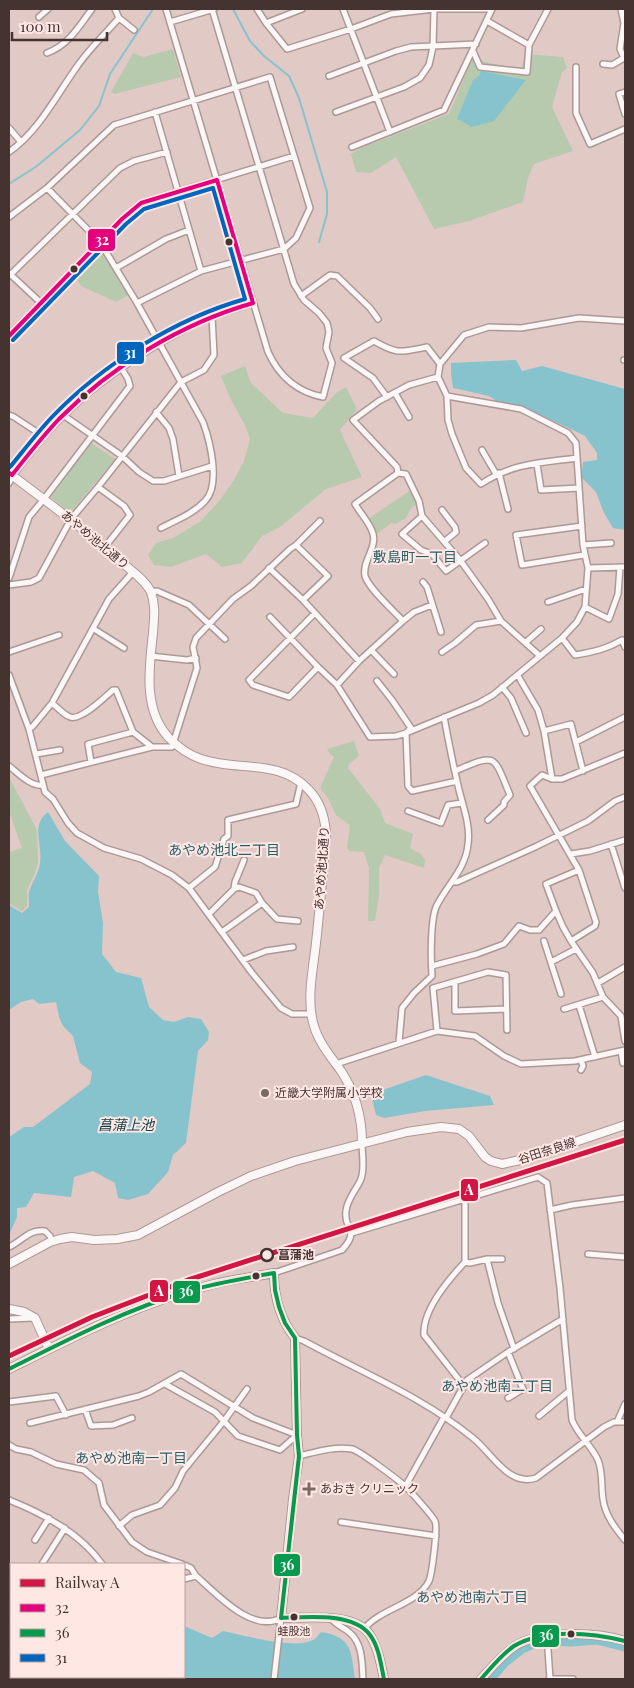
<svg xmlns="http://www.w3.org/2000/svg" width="634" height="1688" font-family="'Playfair Display','Noto Sans JP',serif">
<rect width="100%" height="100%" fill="#e1c9c6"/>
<path fill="#b7caae" d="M173,49L181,77L114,94L111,92L133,53L144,57Z
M524,54L563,57L567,68L562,72L552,107L573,151L534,164L528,178L523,202L469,221L434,229L396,157L371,173L356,172L351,154L361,148L449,114L472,59L522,70Z
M100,249L130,294L116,302L81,286L74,275Z
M245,366L251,383L283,413L313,418L336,393L346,387L357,409L340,430L362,477L326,489L280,527L262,536L242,563L222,567L206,554L171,567L154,565L148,555L156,543L173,538L201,521L220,500L234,480L244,461L250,439L244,423L231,400L221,376Z
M91,443L115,459L70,513L51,497Z
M411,490L417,504L411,508L406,518L395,524L391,523L377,534L368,519Z
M354,741L359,756L349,764L348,768L380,809L385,823L413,834L410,848L421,854L425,860L424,868L385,855L379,868V896L375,921H368L369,868L364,852L350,851L347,848L350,825L336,815L328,798L320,788L334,757L330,754L327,749Z
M9,777L37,830L38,862L35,873L27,890V906L22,911L9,903V852L22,848L10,814Z
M9,1609H11V1671L9,1672Z"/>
<path fill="#87c3cd" d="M481,71L526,80L494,121L472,127L457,119L473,80L479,76Z
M516,360L522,371L542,366L625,389V530L613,528L604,513L596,492L581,477L583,462L597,460V453L585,436L575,431L525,408L496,401L489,396L453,388L451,374V363Z
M48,812L65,841L99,876L98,892L103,923L102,954L116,972L141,978L149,1007L163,1020L174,1022L188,1017L201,1019L209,1032L208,1040L198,1051L186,1143L173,1155L168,1172L148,1194L128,1200L118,1198L115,1183L93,1171L74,1177L71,1197L34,1193L26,1207L17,1208V1217L9,1235V1137L24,1127H33L90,1084L92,1072L80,1063L73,1036L63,1026L59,1017L56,1002L39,1004L33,999L21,1002L9,1010V905L22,913L29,907C29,902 28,896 29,892C32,882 39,873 40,863C43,845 30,825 48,812Z
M426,1075L490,1096L494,1105L425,1111L384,1118L376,1115L371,1094Z
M184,1626L212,1638L223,1631C242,1635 296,1650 313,1640C316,1639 319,1634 321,1632C353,1637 351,1652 355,1679H9L13,1677H184Z"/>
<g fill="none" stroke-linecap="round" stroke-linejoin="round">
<path stroke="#87c3cd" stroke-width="2" d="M233,9L250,41L264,56L289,76L299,98L327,192V214L319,242
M9,184L37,166L80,130L99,106L110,74L153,9"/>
<path stroke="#87c3cd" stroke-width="11" d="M489,1679L504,1662L522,1648L533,1643L552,1640L571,1641L597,1639L625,1646"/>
<defs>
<path id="street" d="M115,9L119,18L134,30
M166,9L268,352C279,376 297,392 323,397L332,363L326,348L329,332L327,323L319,313L304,300L294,284L212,9
M257,9L266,23L287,49L351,29L391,14L434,9H492L444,110L352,147
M343,9L390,132
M39,17L48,9
M487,21L529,45
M170,22L214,9
M266,23L302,9
M473,51L480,67L527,72L529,45L548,9
M47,53C69,45 79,26 92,9
M603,64L612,65L624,58L620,49L624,23L621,9
M576,67V113L590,144L625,129
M329,76L396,51L411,47L476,44
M625,92L619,94L625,114
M155,112L201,271
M336,112L404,87L420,78L429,65L433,47L434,9
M9,128L21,142
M9,152C38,132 56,96 76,68C88,50 105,34 119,18
M47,188L100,242L137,303L203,422C210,441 221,485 205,501C193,514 176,520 161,528
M9,217L47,188L114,125L270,77L310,208L296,238L284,249L201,271L137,303
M116,268L166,239L189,230
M9,273L40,302
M9,276L120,168L134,161L167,152
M301,296L330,275L337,276L370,308L378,319
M9,336L122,219L141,203L294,156
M624,360H625
M438,377L409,385L379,401L353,420L397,467L398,473L406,474L419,501L422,516L460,560L488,599L501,621L540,656
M395,393L409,417
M447,396L448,420L452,434L466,468L481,484C513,463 540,463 577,458
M387,397L373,378L344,358L374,341C398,355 401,352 427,347L440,364
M156,412L169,428L173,439L179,476
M9,415L14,417L43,436
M63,415L122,456L139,472L153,481H164L212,466
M482,450L496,474
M537,464L541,490L579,488
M499,473L508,509
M9,483C14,472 23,462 31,452C71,400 130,358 189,327C209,316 231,310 253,303
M98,487L124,506L130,515L105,547
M442,510L455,527L456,532L445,541
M422,516L402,534L421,550L432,554L446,571L485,543
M582,526L516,535L522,565L584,555
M296,545L328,576L303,600
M583,545L611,543
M269,568L303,600L359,661
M588,568L625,567
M9,578L29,517L44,499L130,386L128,379L122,369
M423,582L427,587L441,632
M9,585L31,582L39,578L71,519L98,487L181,382L204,370L214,355L212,316
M150,592L157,591L189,605L225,639
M548,602L586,589
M585,607L609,619L618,594L620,567
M270,617L318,667L289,697L253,685L249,680L315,613
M403,621L414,612L432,605
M94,629L124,648
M562,638L575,655C593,652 607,649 622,640L625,647
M526,642L541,629
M371,650L394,674
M9,652L59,635
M442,652L455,643L476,625L501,621
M150,656L187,660L196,658
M318,667L337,685L370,737L396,736L406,733L479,703L493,695L562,638L577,622L585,607L588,568L583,545L576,443L568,433L521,409L447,396L438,377L440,364L464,335L489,327L521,328L579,318L625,321
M9,675L29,729L45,792L53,799L68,823L77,833L104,848L141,859L172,875L189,888L252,973L281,1008L292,1014H311
M518,676L538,710L544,731L552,779
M377,681L392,700L411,728L406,733L408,786L412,791L457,781
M337,685L359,661L403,621C393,610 369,589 365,576C362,561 377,548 373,534C371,524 360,513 355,504L398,473
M502,687L511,698L526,733
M52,703C57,707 64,715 70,717C81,721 105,697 113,690H116L133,732L152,747H172L197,668L193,647L196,638L233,599L251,586L290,549L296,545L320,521
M29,729L33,726L52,703L109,599L133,572
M544,731L571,724L583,771
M576,742L625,717
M625,753L562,779H552L542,775L530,786L579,870L596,922L595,926L571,941L593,973L603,997L621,1016L625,1041
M36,754L60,750
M91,762L88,744L133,732
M9,766C18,773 31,787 43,785
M455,771C497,753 493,754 510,795L504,802V805L488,820
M41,775L152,747
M408,811L441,823L448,805L462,803
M611,844L625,888
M571,854L590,851L625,840
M452,882H457L535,847L588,821L615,801L625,797
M189,888L215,867L224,839L228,836V820L296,804L301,782
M234,889L239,887L256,893L262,903L277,919L298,921
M556,911L546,884L579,870
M209,914L234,889L235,882L244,860
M222,932L262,903
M544,941L561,994
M243,960L266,951L293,947
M551,962L576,949
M432,966L477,954L504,944L519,926L530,930H539L556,911L563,927L571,941
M455,982V1011L506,1009
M598,983L625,967
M579,1005L595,1057
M564,1009L603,997
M437,1031L433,988L488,972L506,975L507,1030
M399,1042L402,1008L414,993L432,976C431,961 430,918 437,905C448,884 466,868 468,844C471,823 461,802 457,781C452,760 448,738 444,717
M621,1051L623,1063
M336,1064L437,1031L475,1036L504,1056L521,1064L575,1061L625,1050
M581,1070L583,1066L581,1060
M465,1200V1262
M550,1210L572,1205L625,1198
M352,1233L538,1177L547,1183L560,1288L572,1420C578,1435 591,1445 598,1460C603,1472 601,1486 603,1499C605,1515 615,1528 625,1540
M9,1247C22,1241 29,1229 45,1231L50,1236L52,1242
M588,1254L625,1257
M487,1259L498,1303L514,1349
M274,1273L342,1250C361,1229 343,1230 346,1211C347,1199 357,1189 361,1179C365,1169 362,1154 362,1143
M9,1319L33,1318
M295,1338L304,1341C361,1372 423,1397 473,1438C492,1453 508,1487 536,1478L604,1427L614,1422H625
M508,1352L523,1389L508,1398
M464,1386L424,1335C422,1310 449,1279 465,1262L470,1263L487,1259H502
M9,1402L56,1396L66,1415
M85,1409L91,1426L113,1425L132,1418
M539,1416L569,1391
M446,1418L467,1380L508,1352L563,1319
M617,1422L625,1404
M30,1423L139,1396L149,1392L181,1374L253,1418L297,1435L280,1450L238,1436L215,1412L165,1384
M9,1445L16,1449L31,1452L56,1464L84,1470L99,1483L104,1505L132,1542L147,1552L182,1564
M299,1456C316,1452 334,1446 352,1449C360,1451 397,1479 405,1486C411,1492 431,1514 435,1521C438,1527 432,1574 429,1581C418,1604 380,1609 365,1628
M405,1487L444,1417
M9,1500C44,1514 80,1533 102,1564
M341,1522L436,1536
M119,1526L132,1515L160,1505L175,1488L183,1471L224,1421L247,1389
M35,1540L49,1518
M42,1564L65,1528
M184,1565L191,1568L196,1576
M184,1579L196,1576C216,1593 252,1634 281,1618
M331,1618C336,1626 344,1627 350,1633C363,1644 362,1664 363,1679
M547,1636L550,1679
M274,1679L281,1618
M549,1679H573"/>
<path id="secondary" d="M9,473C48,503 88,531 125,565C134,573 146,581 151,592C156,606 154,619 153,633C149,669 143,710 169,738C178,747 189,755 201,759C238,772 278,758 308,789C320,801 325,817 326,834C323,870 320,907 316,943C313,970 306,1000 314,1026C319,1043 331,1057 341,1071C355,1092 362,1118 362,1143
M9,1264L50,1242L60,1239L72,1237L94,1240L117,1239L138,1235L218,1192L251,1176L295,1161L407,1132L441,1127L459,1129L469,1136L485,1157L491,1161L502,1164L525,1159L625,1125
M9,1309L24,1312L35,1318L49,1349
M9,1369C75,1336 141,1302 214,1284C233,1279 254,1277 274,1273C274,1296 280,1319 295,1338L297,1435L299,1456L293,1499L281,1618C305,1618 356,1612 370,1635C378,1648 381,1664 384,1679
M481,1679C491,1668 502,1655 515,1646C540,1630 597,1632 625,1641"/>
</defs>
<use href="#street" stroke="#ac9997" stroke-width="8"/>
<use href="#secondary" stroke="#ac9997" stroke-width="10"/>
<use href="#street" stroke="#faf7f6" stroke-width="5"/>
<use href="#secondary" stroke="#faf7f6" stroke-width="8"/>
<defs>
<path id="bus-1" d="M217,180L253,303
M9,336L122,219L141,203L217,180
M9,473L12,475C27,456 42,437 59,419C112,366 180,324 253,303"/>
<path id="bus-2" d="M9,1369C67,1340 125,1310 188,1291C216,1283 245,1278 274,1273L275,1290L279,1307L285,1323L295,1338L297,1435L299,1456L281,1618C307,1617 353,1612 370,1635C379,1647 381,1665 384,1679
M481,1679C491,1668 501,1655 514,1646C544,1628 593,1633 625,1641"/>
<path id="bus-3" d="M10,467C24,450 37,433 52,417C103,364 175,319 245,299L213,188L144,209L126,224L13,340"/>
</defs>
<use href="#bus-1" stroke="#ffe7e4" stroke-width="8"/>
<use href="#bus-2" stroke="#ffe7e4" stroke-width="8"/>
<use href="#bus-3" stroke="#ffe7e4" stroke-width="8"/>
<use href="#bus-1" stroke="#e5007d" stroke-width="4"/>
<use href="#bus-2" stroke="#079a4e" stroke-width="4"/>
<use href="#bus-3" stroke="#0065bd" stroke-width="4"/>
<defs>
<path id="rail-1" d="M9,1356L92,1317L188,1280L625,1140"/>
</defs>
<use href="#rail-1" stroke="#ffe7e4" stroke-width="9"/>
<use href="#rail-1" stroke="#d21644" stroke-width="5"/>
</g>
<g fill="#453330" stroke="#ffe7e4" stroke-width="2">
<circle cx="229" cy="242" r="4.5"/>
<circle cx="74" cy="269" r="4.5"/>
<circle cx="84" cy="396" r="4.5"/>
<circle cx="256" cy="1276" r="4.5"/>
<circle cx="294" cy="1617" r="4.5"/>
<circle cx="571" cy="1634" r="4.5"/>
</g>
<g fill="#7c6864" stroke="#ffe7e4" stroke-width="2">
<circle cx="265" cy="1093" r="5"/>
<path d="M306.5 1481.5h5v5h5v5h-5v5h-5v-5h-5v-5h5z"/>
</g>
<circle fill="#ffe7e4" stroke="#453330" stroke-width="2.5" cx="267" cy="1255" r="6"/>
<g text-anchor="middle" stroke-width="4" stroke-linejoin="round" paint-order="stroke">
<g font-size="11" fill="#453330" stroke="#ffe7e4">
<text x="294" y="1635">蛙股池</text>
</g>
<g font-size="12" fill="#453330" stroke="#ffe7e4">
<text transform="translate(95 540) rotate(40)" y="4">あやめ池北通り</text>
<text transform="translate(322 868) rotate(-86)" y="4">あやめ池北通り</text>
<text transform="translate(547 1151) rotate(-18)" y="4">谷田奈良線</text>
</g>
<g font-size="12" fill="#453330" stroke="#ffe7e4" text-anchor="start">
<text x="275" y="1097">近畿大学附属小学校</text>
<text x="320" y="1493">あおき クリニック</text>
</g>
<g font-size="12" font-weight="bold" fill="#453330" stroke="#ffe7e4" text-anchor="start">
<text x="278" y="1259">菖蒲池</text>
</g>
<g font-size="14" fill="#286068" stroke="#ffe7e4">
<text x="415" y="562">敷島町一丁目</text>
<text x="224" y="855">あやめ池北二丁目</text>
<text x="497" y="1391">あやめ池南二丁目</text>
<text x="131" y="1463">あやめ池南一丁目</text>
<text x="472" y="1602">あやめ池南六丁目</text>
</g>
<g font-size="14" font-style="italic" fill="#103e44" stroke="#ffe7e4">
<text x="126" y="1130">菖蒲上池</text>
</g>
</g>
<g stroke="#ffe7e4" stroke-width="2">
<rect x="87" y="228" width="29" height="24" rx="5" fill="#e5007d"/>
<rect x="116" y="341" width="29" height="24" rx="5" fill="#0065bd"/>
<rect x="460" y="1178" width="19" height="24" rx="5" fill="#d21644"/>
<rect x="149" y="1279" width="20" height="24" rx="5" fill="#d21644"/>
<rect x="172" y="1280" width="29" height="24" rx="5" fill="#079a4e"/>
<rect x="273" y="1553" width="28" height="24" rx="5" fill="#079a4e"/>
<rect x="531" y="1624" width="29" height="24" rx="5" fill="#079a4e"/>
</g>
<g font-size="14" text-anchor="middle" font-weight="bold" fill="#fff">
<text x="102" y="245">32</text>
<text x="130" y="358">31</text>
<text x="469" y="1195">A</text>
<text x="159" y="1296">A</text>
<text x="186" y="1296">36</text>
<text x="287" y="1570">36</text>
<text x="546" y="1640">36</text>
</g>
<rect width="634" height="1688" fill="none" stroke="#453330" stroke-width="20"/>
<rect x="10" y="1563" width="175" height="115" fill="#ffe7e4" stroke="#b59f9c"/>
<rect x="20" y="1579" width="25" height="8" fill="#d21644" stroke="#b59f9c"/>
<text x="55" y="1588" font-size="15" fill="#453330">Railway A</text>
<rect x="20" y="1604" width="25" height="8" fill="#e5007d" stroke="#b59f9c"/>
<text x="55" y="1613" font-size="15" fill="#453330">32</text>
<rect x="20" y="1629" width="25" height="8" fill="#079a4e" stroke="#b59f9c"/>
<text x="55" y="1638" font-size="15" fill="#453330">36</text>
<rect x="20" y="1654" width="25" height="8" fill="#0065bd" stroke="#b59f9c"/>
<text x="55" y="1663" font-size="15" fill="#453330">31</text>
<path d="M12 32v8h95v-8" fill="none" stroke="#453330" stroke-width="2.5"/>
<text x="20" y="32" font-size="15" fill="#453330" stroke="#ffe7e4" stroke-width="4" paint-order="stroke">100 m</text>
</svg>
